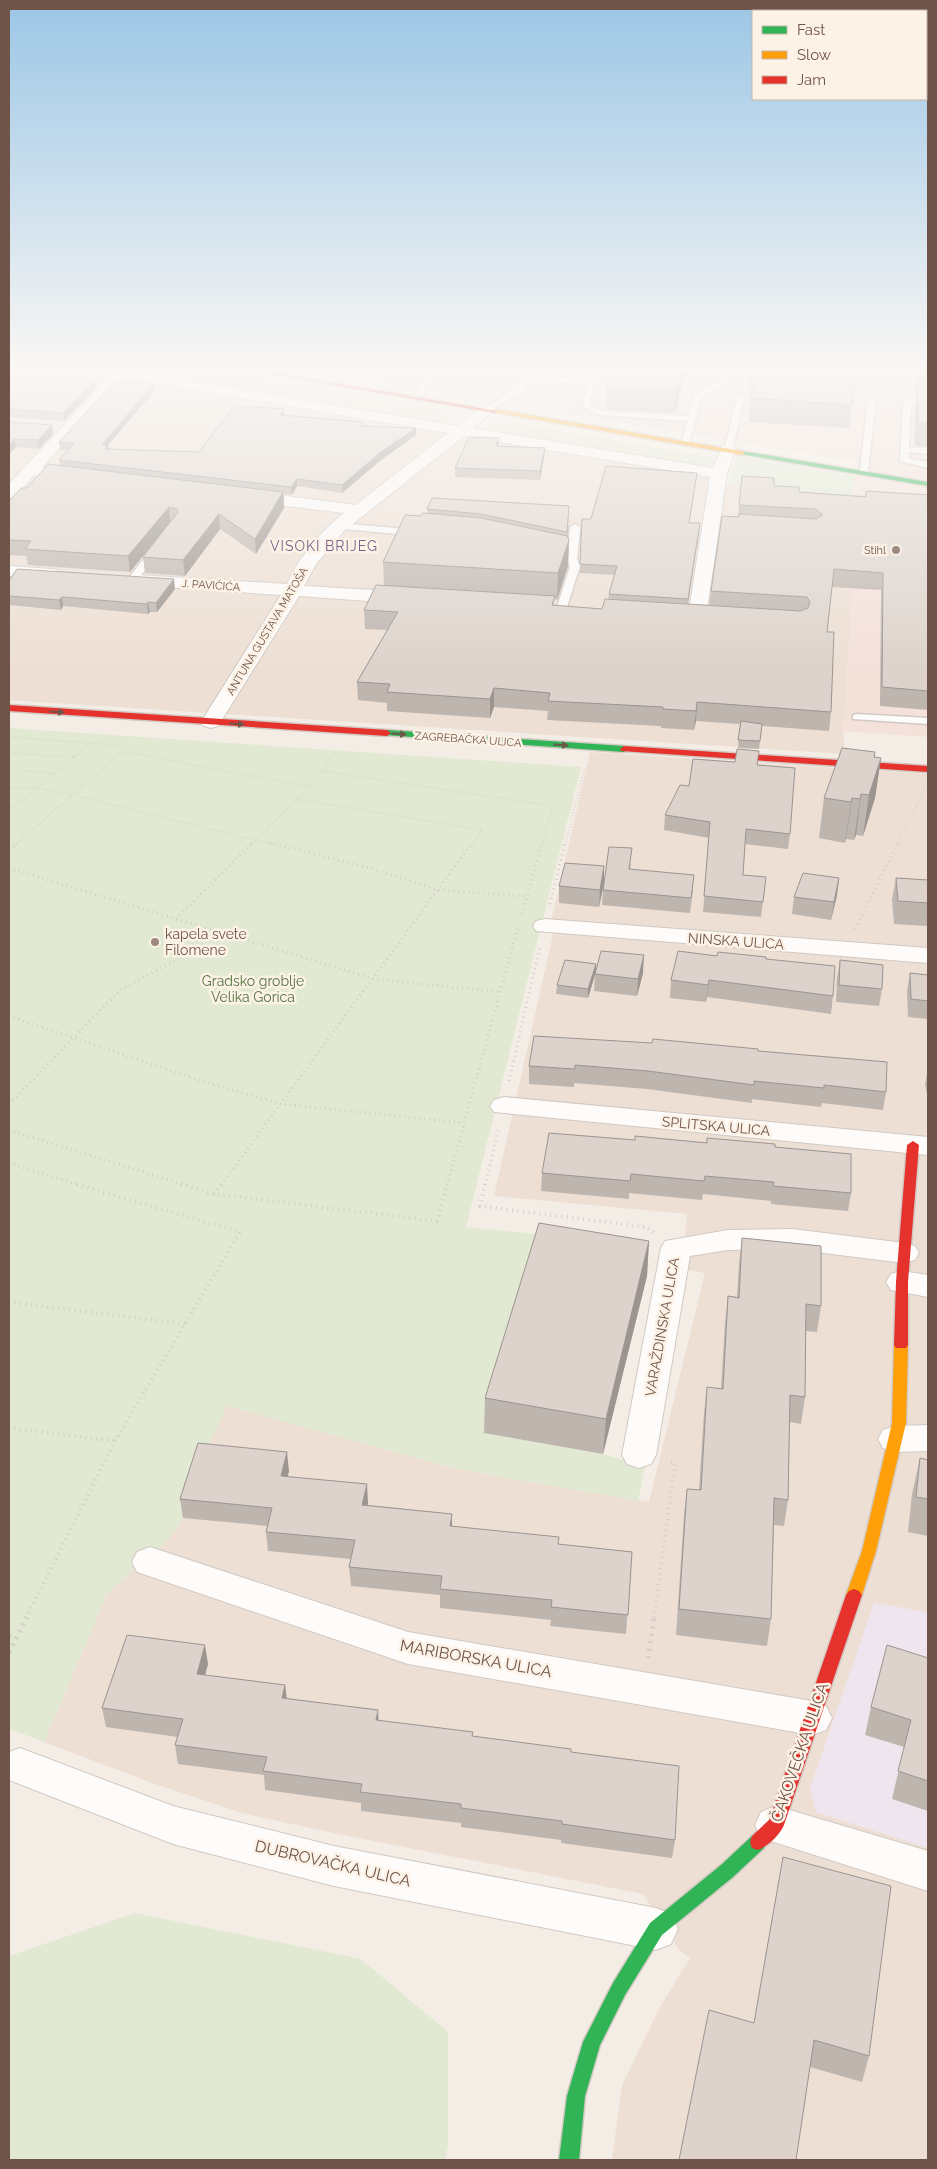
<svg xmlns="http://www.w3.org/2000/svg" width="937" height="2169" font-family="Raleway,sans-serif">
<rect width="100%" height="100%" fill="#f4ede6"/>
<path fill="#eddfd4" d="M9,367H215L144,381L436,433L710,477L728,484L854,505L850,634L843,731L845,754L9,700Z
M590,752L928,774V2160H612L622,2085L660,2007L690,1958L679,1950L643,1894L338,1834L242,1813L152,1783L44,1742L107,1594L168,1540L183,1518L200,1463L227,1405L457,1469L649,1502L705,1273L682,1269L687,1214L494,1196L552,939V918Z"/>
<path fill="#f4e1da" d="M292,367H928V737L843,731L850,634L854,484L858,462Z"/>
<path fill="#efe5ef" d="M874,1603L928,1612V1848L816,1812L810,1788Z"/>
<path fill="#e1e9d2" d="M134,367H184L452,412L455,415L447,421L428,423L135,373L132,370Z
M505,422L713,457L715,459L714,463L704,467L487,432L484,429L487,425Z
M737,456L855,476L854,505L728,484Z
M9,728L581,767L466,1227L546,1235L484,1433L603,1454L645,1467L638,1501L457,1469L227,1406L200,1463L183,1518L168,1540L107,1594L44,1742L10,1729L9,1732Z
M135,1913L361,1959L448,2032V2146L445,2160H9V1956Z"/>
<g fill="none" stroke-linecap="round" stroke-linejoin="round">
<defs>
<path id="lane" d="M433,367H441L419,399H413L412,397Z
M600,367H608L602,380L597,383L589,404L602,411L688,416L694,395L718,382L723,367H731L725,385L701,398L690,442L686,445L682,442L687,421L600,415L582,407L589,383L547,381L522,386L528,388L491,411L484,409L511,391L516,382L547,377L594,379Z
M738,395L745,397L732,449L728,452L724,449Z
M872,396L876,398L868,472L864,475L860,472L868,398Z
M907,399L928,400V404H911L909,447L928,448V454L909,452V459L928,462V468L900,461L903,401Z
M339,523L417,530L422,533L417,536L336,528V524Z
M575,524L580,527L577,559L580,566L567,607L562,610L557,607L570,566L568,561L544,553L549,550L568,555L570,527Z
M153,547L161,549L136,582H128L127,580Z
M857,714L928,718V724L853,719V715Z"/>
<path id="street" d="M74,367L117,369L119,367H133L130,371L457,426L483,406L488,404L496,409L473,428L713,468L722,446H734L736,449L727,474L706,616L704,620C692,623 676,621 664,618L662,614L664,610H689L710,477L464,436L345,530L316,564L304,586L409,592L416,594L418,598L416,602L409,604L299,596L218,726L211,728L204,726L201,722L281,595L137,585L131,584L128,580L131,576L137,575L287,584C299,557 321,531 344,513L246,501L240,500L238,496L240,492L246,491L356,505L448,433L123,378L42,467L85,473L87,476L85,479L79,481L34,475L15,497L9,498V484L110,376L76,370Z
M9,566L52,569L58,570L61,574L58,578L52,579L9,576Z
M545,919L928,948V963L536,931L533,926L536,921Z
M504,1097L928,1137V1155L494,1112L490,1106L494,1100Z
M792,1229L904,1243L915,1246L919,1253L915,1260L904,1263L792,1249L728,1250L690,1256L656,1455L651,1464L639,1468L627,1464L622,1455L661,1248L665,1241L728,1230Z
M902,1271L928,1275V1297L891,1290L886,1282L891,1274Z
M928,1425V1451L895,1452L883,1448L878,1439L883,1430L895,1426Z
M150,1547L408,1632L812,1701L826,1706L832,1718L826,1730L812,1735L408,1664L137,1572L132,1562L137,1552Z
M20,1748L173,1806L334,1846L656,1908L671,1914L678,1929L671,1944L656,1950L334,1886L173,1844L9,1780V1752Z
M776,1806L928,1851V1891L761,1838L755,1825L761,1812Z"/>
<path id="fast" d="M742,451L928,482V486L740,454V452Z
M387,730L624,746L628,749L624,752L384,735L383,733Z
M758,1834L764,1836L766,1842L764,1848L733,1877L662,1935L625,1995L600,2045L585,2096L579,2160H559L567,2096L583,2042L613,1983L650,1923L721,1865L752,1836Z"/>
<path id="slow" d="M494,409L742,451L745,453L742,455L492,412V410Z
M901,1340L906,1342L908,1345L906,1423L876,1551L862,1595L859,1599L854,1601L849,1599L846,1595L862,1551L892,1423L894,1345L896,1342Z"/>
<path id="jam" d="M232,367H243L497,411L494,413Z
M9,705L387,730L391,733L387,736L9,711Z
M624,746L928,766V772L621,751L620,749Z
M913,1141L919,1145L908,1282V1345L906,1348H896L894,1345L896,1282L907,1145Z
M854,1589L859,1591L862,1595L784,1825C780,1835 768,1846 758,1850L752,1848L750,1842L752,1836L769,1820L846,1595L849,1591Z"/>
</defs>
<use href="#lane" stroke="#d1c9c2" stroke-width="3"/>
<use href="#street" stroke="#d1c9c2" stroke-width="2"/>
<use href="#fast" stroke="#d3cac3" stroke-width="3"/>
<use href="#slow" stroke="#d3cac3" stroke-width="3"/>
<use href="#jam" stroke="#d3cac3" stroke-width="3"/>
<path stroke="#d5cdc9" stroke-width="2.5" stroke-dasharray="0.5 2.5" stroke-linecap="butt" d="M9,737L91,743L9,811
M91,743L117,745L125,753
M9,753L74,757
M9,770L54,773
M321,771L553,806L542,845
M9,787L43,789L74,795L275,845
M297,799L482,830L471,845
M15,845L119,754L132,753L309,787
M251,845L309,787L337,751
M565,845L585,767
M897,845L924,791"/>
<path stroke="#d5cdc9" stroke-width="3" stroke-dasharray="1 4" stroke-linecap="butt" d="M270,843L373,869L438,890L527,896
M9,850L17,843
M9,868L374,979L500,992
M550,904L565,843
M522,914L542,843
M176,919L252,843
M855,929L898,843
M9,1016L198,1080L281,1104L464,1123
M509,1081L540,946
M9,1104L120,990L174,961L209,930
M9,1130L185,1185
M9,1163L79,1185
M221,1185L472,843
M447,1185L518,927
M485,1185L499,1127"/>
<path stroke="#d5cdc9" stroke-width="4" stroke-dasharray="1 4.5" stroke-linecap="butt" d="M181,1184L214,1194L437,1221L447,1184
M485,1184L480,1206L646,1227L655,1233
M214,1194L222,1184
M9,1302L185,1324
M9,1428L115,1441
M26,1618L115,1441L240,1232L75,1184
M654,1618L675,1463L668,1462"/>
<path stroke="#d5cdc9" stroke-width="5" stroke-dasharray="2 5.5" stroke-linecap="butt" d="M9,1636L15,1637
M9,1652L27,1617
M648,1658L654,1617"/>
<use href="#lane" fill="#fdfcfb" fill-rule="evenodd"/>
<use href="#street" fill="#fdfcfb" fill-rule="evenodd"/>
<use href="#fast" fill="#30b455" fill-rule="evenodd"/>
<use href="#slow" fill="#ff9f0a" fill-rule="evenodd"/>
<use href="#jam" fill="#e5322d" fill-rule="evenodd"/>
</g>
<path fill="#beb5af" d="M9,367L55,368V373L84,379L96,380L97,387L64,421L9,417Z
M616,367H715L713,380L684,378L675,413L606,409L607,386Z
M749,367H856L849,428L749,422L751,401H748L749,390L748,389Z
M917,367H928V447L915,445V406L916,398H915Z
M155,390L108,445L109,449L199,452L284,409V415L363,426L416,435L381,460L342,493L297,486L292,495L284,494V508L256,554L220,529L185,576L145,573L143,557L161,534L130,572L28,565L26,556L9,555V501L60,465L59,460L67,450H60L59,442Z
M9,422L53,434L39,449L16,447L9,454Z
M498,446L545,448L544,457L540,480L455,477V468Z
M742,476L774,486L799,492L865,496L866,491L928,495V710L880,706L881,590L832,587L827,632L831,712L829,731L762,726L759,749L738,748L740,724L696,721L694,730L661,728V726L547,720L548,711L494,707L490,718L387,711V703L358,700L357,682L387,630L365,629L364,610L384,585L383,562L421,516L428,513L427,509L432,498L569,526L568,537L569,540L568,566L557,600L554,599V605L602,609L608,599L609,594L615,575L580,573L582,519H591L696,481L689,523L699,532L688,604L709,605L711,591L738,517Z
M9,581L175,589L157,612H150L148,614L63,606L61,610L9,605Z
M875,752V757L881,758L875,798L863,836L856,835L854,840L846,839L845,843L819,838L824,798Z
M757,765L790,834L788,849L745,844L743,875L766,877L761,917L703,912L709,838L664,830L665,815L689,786Z
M631,863L630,870L693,890L690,913L602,905L603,890Z
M604,866V883L599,907L559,903V886Z
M839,878L837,895L831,920L792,914L794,897Z
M896,878L928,880V926L894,924L892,900Z
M717,956L766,959L833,996L831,1014L707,997L706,1002L670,998L671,980Z
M840,960L882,989L879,1006L836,1002L837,978Z
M596,970L643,973L637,996L594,991L595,976L588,998L556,994L557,985Z
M910,973L928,975V1019L908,1017L907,991Z
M758,1051L886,1092L883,1110L822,1103L821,1107L752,1099V1103L647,1089L574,1083V1087L529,1084V1066Z
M928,1069V1098L925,1085Z
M635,1140L707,1143L775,1147L851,1193L848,1211L771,1204V1201L703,1194L702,1200L629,1193V1199L541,1191L542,1173Z
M742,1238L821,1306L817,1332L806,1331L805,1397L801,1424L790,1422L788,1500L784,1526L774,1525L771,1619L767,1646L676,1635L684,1515L687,1489L699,1490L704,1413L707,1387L721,1389L725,1323L728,1296L737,1297L739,1264Z
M649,1241L647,1276L603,1454L484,1433L485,1398Z
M920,1458L928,1460V1536L908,1532L912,1494Z
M289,1471L287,1477L368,1503L367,1505L452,1514V1526L559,1544L632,1552L626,1634L550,1626L551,1620L440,1608V1595L351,1586L349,1567L351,1559L268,1551L266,1532L268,1526L183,1518L180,1499Z
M928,1658V1811L892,1799L904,1747L865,1735L871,1707Z
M208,1664L205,1675L285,1685L287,1698L378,1720L571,1752L675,1840L672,1858L561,1843V1840L461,1827V1823L361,1811V1803L265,1790L264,1775L178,1764L175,1745L178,1737L106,1727L102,1708Z
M783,1857L869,2056L862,2082L810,2067L754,2023Z"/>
<path fill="#9b948f" d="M683,367H685L684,378L675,413L676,390Z
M55,368L56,375L49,373Z
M96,380L97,387L64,421L63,413Z
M154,383L155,390L108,445L109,453L102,445Z
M284,409V417L280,415Z
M52,425L53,434L39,449L38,440Z
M416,428V435L381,460L342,493V485L381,452Z
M499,438L498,447L496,446Z
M14,439L16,447L9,454V445Z
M545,448L544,457L540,480V471Z
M297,479V486L292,495L291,487Z
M283,492L284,508L256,554L255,539Z
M569,506L567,546L569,540L568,566L557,600L558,573L566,547Z
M169,507L170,522L130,572L128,556Z
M219,514L220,529L185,576L183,560Z
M700,523L699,532L687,608L688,599Z
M174,579L175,589L157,612L156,603Z
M62,597L63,606L61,610L59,600Z
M148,602L150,612L148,614L147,604Z
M494,688V707L490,718V699Z
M697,702L696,721L694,730L696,711Z
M881,758L875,798L863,836L869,795Z
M861,794L856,835L854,840L860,799Z
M852,798L846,839L845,843L851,802Z
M604,866V883L599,907L600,890Z
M839,878L837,895L831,920L834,902Z
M644,955L643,973L637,996L638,979Z
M596,964V973L595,974L588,998V989Z
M709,980L707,997L706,1002L708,985Z
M649,1241L647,1276L603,1454L606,1419Z
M287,1452L289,1471L283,1495L281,1476Z
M367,1484L368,1503L363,1524L362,1505Z
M452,1514V1533L450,1526Z
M205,1645L208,1664L200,1693L197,1674Z
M285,1685L287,1704L282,1698Z
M378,1710L379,1729L376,1720Z"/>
<path fill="#ddd3cc" stroke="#9b948f" d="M9,367L55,368L49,373L83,375L80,379L96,380L63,413L9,409Z
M616,367H683L676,390L607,386Z
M750,367H856L852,405L751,398L756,378H750L753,367Z
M919,367H928V375H919Z
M115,381L154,383L102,445H108L105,449L199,452L234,406L284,409L280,415L363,422L361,426L416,428L381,452L342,485L297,479L291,487L59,460L74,443L59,442Z
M928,382V422H918V383Z
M9,422L52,425L38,440L14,439L9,445Z
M469,437L499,438L496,446L545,448L540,471L455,468Z
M48,464L283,492L255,539L219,514L183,560L143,557L178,512L177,509L169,507L128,556L25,549L31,541L9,540V501L21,488H27Z
M606,466L697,473L689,523H700L688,599L609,594L617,566L580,564L582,519H591Z
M742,476L774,478V486L799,487V492L866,497V491L928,495V691L882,687L883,573L834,569L827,632H834L831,712L697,702L696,711L663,709V707L548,701L550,693L494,688L490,699L387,692L390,684L357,682L398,612L364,610L376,585L555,596L552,605L602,609L605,599L800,611L808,608L810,602L807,597L711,591L722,516L739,517V514L816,519L823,515L816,509L739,505Z
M432,498L569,506L567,532L481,514L427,509Z
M423,513L481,518L567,536L569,540L558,573L383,562L405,515L421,516Z
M17,569L174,579L156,603L148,602L147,604L62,597L59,600L9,596V581Z
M741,721L762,724L760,741L738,740Z
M842,748L875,752L874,757L881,758L869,795L861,794L860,799L852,798L851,802L824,798Z
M737,749L759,751L757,765L795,768L790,834L746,829L743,875L766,877L763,902L704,896L710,822L665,815L680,785L689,786L693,759L735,762Z
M609,847L632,848L629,869L694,875L691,898L603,890Z
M565,863L604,866L600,890L559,886Z
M803,873L839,878L834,902L794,897Z
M896,878L928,880V903L898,901Z
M601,951L644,955L638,979L595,974Z
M678,951L717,956L718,952L766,957V959L835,966L833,996L709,980L708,985L671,980Z
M565,960L596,964L588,989L557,985Z
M840,960L883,965L882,989L839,985Z
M910,973L928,975V1001L911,999Z
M534,1036L652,1043L653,1039L758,1049V1051L887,1062L886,1092L824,1085V1088L754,1081V1085L648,1071L575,1065V1069L529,1066Z
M549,1133L635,1140V1136L707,1143V1138L775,1144V1147L851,1154V1193L773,1186L774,1182L705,1176L704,1181L631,1174L630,1181L542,1173Z
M539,1223L649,1241L606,1419L485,1398Z
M742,1238L821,1246V1306L806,1304L805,1397L790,1395L788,1500L774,1498L771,1619L679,1609L687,1489L701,1490L707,1387L723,1389L728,1296L739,1298Z
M198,1443L287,1452L281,1476L367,1484L362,1505L452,1514L450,1526L559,1537L558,1544L632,1552L628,1615L551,1607L552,1600L440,1589L442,1576L349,1567L355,1540L266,1532L272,1508L180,1499Z
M920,1458L928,1460V1499L916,1497Z
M127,1635L205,1645L197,1674L285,1685L282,1698L378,1710L376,1720L473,1732L472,1736L571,1749V1752L679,1766L675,1840L562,1824V1821L461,1808V1804L360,1792L362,1784L263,1771L267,1757L175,1745L183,1719L102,1708Z
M887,1645L928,1658V1781L898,1771L911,1720L871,1707Z
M783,1857L891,1886L869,2056L814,2040L796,2160H679L709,2010L754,2023Z"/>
<defs><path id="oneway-solid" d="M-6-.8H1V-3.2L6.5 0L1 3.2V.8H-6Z" transform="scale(1.25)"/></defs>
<g fill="#6f544a">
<use href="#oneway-solid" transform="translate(57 712) rotate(4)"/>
<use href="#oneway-solid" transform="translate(237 724) rotate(4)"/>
<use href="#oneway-solid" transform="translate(399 734) rotate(4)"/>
<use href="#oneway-solid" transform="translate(561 745) rotate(4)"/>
</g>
<linearGradient id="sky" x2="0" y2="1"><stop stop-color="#9bc6e6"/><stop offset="0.55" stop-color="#faf7f4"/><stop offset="1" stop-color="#faf7f4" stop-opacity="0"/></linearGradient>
<rect width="937" height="670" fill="url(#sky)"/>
<g fill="#9e8a81" stroke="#fdf2e6" stroke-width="2">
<circle cx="896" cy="550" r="5"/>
<circle cx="155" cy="942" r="5"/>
</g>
<g text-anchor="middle" stroke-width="5" stroke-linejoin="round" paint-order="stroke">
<g font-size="11" fill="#6f544a" stroke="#fdf2e6" text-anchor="end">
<text x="886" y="554">Stihl</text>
</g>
<g font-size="11" fill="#6f544a" stroke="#fdf2e6">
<text transform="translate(211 585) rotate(4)" y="4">J. PAVIČIĆA</text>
<text transform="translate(267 631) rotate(-59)" y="4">ANTUNA GUSTAVA MATOŠA</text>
<text transform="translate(468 739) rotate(4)" y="4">ZAGREBAČKA ULICA</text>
</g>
<g font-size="14" letter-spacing="1" fill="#7a628c" stroke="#fdf2e6">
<text x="324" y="551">VISOKI BRIJEG</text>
</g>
<g font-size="14" fill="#6f544a" stroke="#fdf2e6" text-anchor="start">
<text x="165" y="939">kapela svete<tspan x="165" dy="16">Filomene</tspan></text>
</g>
<g font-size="14" fill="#6f544a" stroke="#fdf2e6">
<text transform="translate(736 941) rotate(4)" y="5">NINSKA ULICA</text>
<text transform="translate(716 1126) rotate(5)" y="5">SPLITSKA ULICA</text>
<text transform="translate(662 1327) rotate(-80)" y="5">VARAŽDINSKA ULICA</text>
</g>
<g font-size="14" fill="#547443" stroke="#fdf2e6">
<text x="253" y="986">Gradsko groblje<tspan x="253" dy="16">Velika Gorica</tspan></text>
</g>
<g font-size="16" fill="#6f544a" stroke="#fdf2e6">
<text transform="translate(476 1658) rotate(10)" y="6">MARIBORSKA ULICA</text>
<text transform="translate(799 1752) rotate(-71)" y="6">ČAKOVEČKA ULICA</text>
<text transform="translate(333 1863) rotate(13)" y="6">DUBROVAČKA ULICA</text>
</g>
</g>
<rect width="937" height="2169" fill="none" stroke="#6f544a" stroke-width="20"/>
<rect x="752" y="10" width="175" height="90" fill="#fdf2e6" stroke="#c4b3a8"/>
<rect x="762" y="26" width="25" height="8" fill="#30b455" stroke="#c4b3a8"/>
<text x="797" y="35" font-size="15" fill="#6f544a">Fast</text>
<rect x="762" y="51" width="25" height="8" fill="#ff9f0a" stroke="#c4b3a8"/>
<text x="797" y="60" font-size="15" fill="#6f544a">Slow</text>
<rect x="762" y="76" width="25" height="8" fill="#e5322d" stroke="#c4b3a8"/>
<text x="797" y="85" font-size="15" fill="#6f544a">Jam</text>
</svg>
